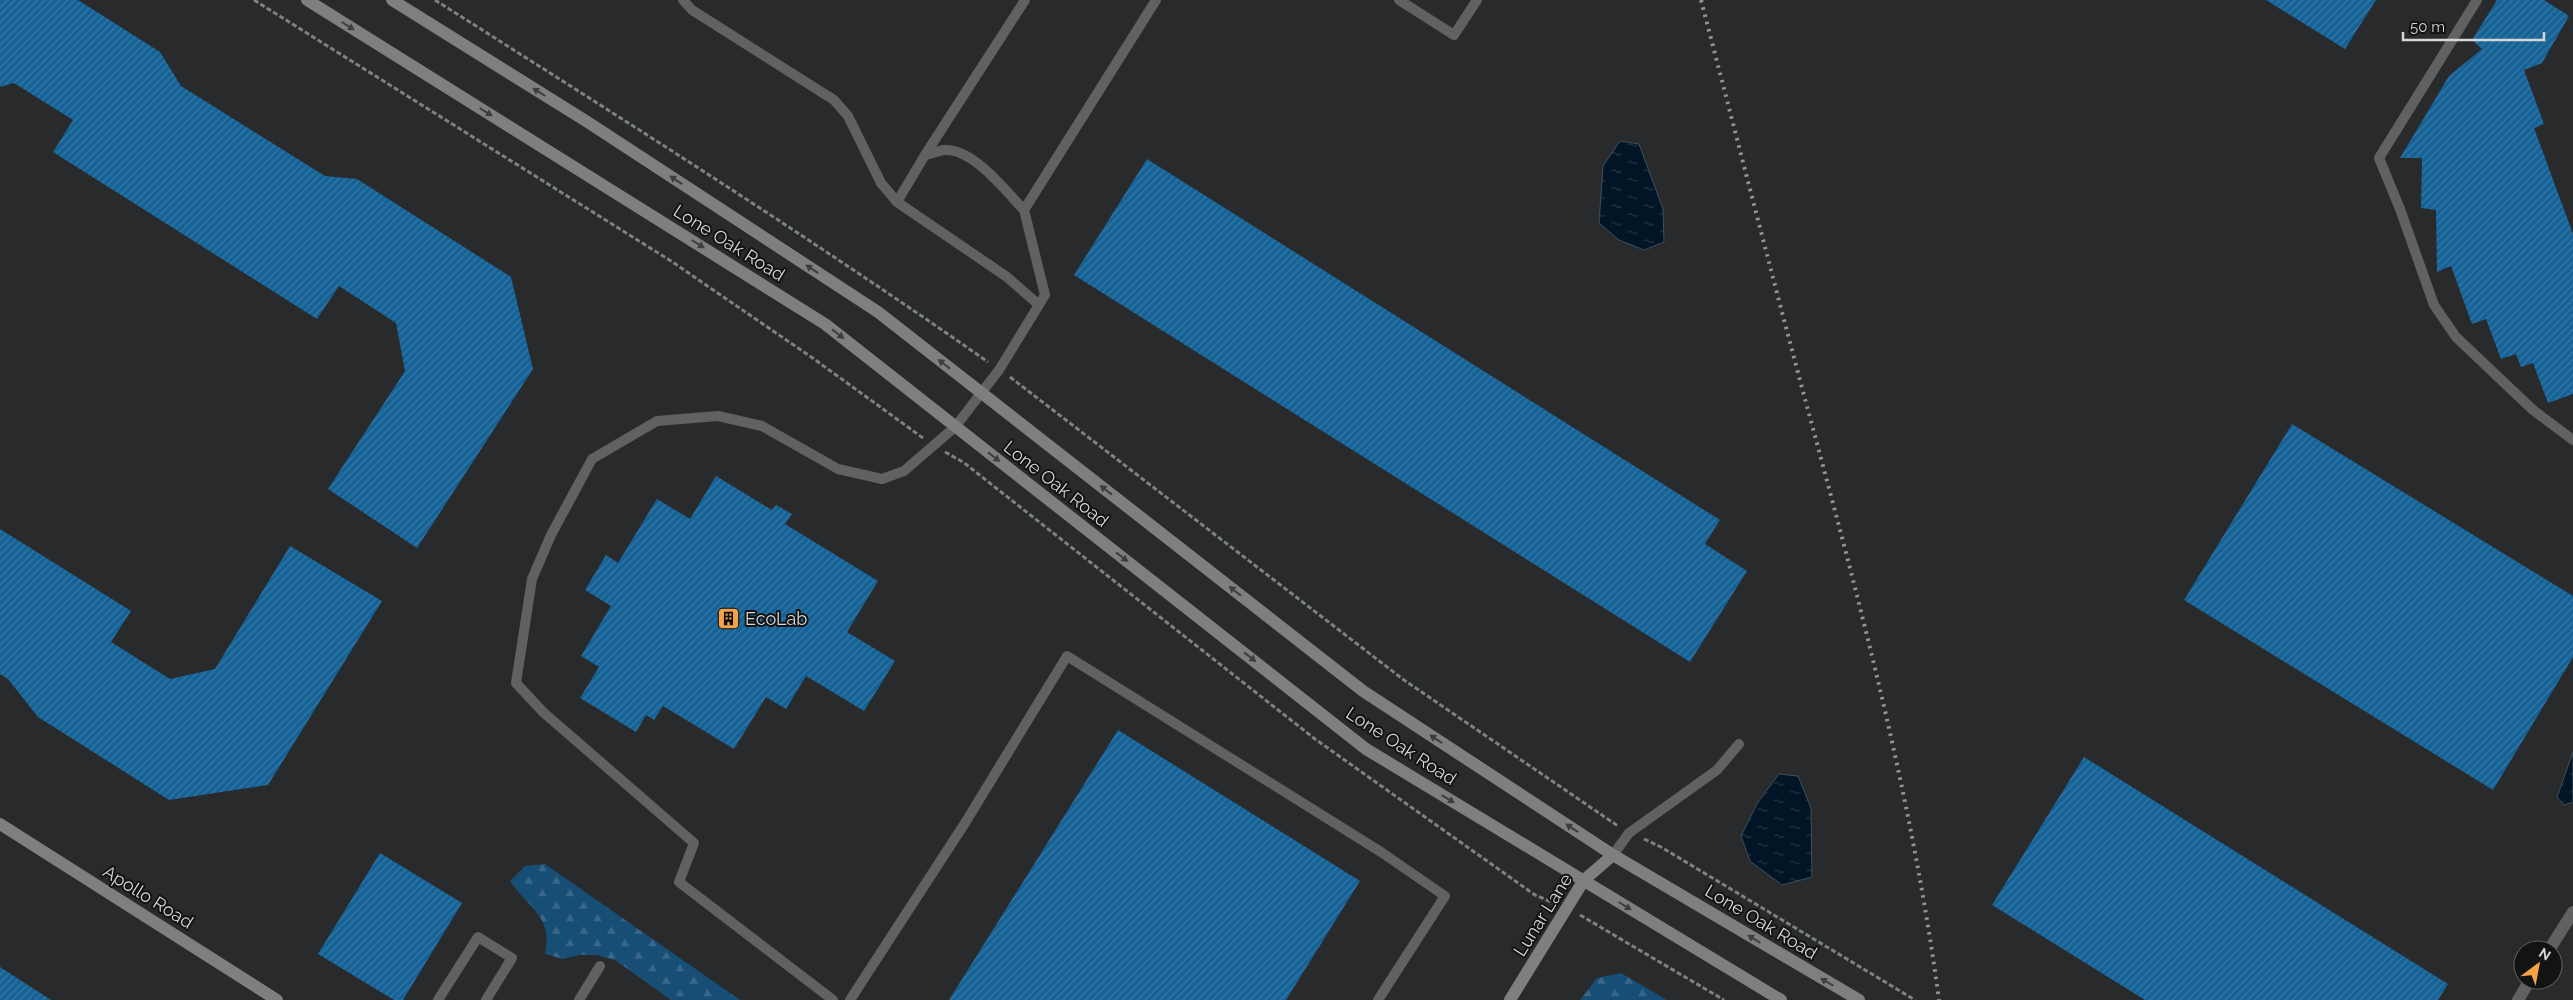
<svg xmlns="http://www.w3.org/2000/svg" width="2573" height="1000" font-family="Raleway,sans-serif">
<defs>
<pattern id="forest-firs" width="22" height="20" patternUnits="userSpaceOnUse" patternTransform="scale(1.25)"><rect width="22" height="20" fill="#174e76"/><path d="M5 1l3.5 6h-7zM16 11l3.5 6h-7z" fill="#386789"/></pattern>
<pattern id="water-ripples" width="26" height="14" patternUnits="userSpaceOnUse" patternTransform="scale(1.25)"><rect width="26" height="14" fill="#011526"/><path d="M2 4q2-2 4 0t4 0M15 11q2-2 4 0t4 0" fill="none" stroke="#253645"/></pattern>
<pattern id="building-hatch" width="6" height="6" patternUnits="userSpaceOnUse" patternTransform="scale(1.25)"><rect width="6" height="6" fill="#156297"/><path d="M-1 1l2-2M0 6l6-6M5 7l2-2" fill="none" stroke="#3678a5"/></pattern>
</defs>
<rect width="100%" height="100%" fill="#282a2c"/>
<path fill="url(#forest-firs)" d="M545,864L740,1000H671L615,960L597,955H579L563,959L545,954C553,916 529,909 510,881L525,866Z
M1621,973L1667,1000H1580L1597,978Z"/>
<path fill="url(#water-ripples)" stroke="#404f5b" d="M1620,141L1639,144L1663,209L1664,242L1644,250L1619,240L1599,223L1603,166Z
M2573,752V802L2564,805L2557,797Z
M1779,774L1798,776L1811,808L1812,877L1782,885L1750,861L1741,836L1758,802Z"/>
<path fill="url(#building-hatch)" d="M0,0H78L160,52L181,86L325,176L357,179L511,277L533,369L417,548L328,489L405,371L396,323L339,286L317,319L53,152L73,120L14,83L0,87Z
M2266,0H2376L2345,49Z
M2497,0H2544L2569,16L2542,63L2524,70L2544,124L2534,128L2573,234V394L2548,403L2533,363L2521,367L2516,354L2501,359L2486,319L2472,324L2451,266L2437,272L2436,210L2421,208L2422,158H2400L2449,76L2482,49L2472,40Z
M1147,159L1720,520L1705,544L1747,571L1690,662L1074,275Z
M2292,424L2573,596V657L2493,790L2184,600Z
M716,476L772,510L776,505L792,514L785,524L878,581L847,632L895,661L864,711L806,676L786,709L766,697L734,749L663,706L654,720L646,715L636,732L580,698L599,667L581,656L611,606L585,590L606,555L618,563L657,499L690,519Z
M0,529L131,611L111,642L170,679L215,669L290,546L382,601L268,785L169,800L38,717L8,679L0,674Z
M1118,730L1360,881L1286,1000H949Z
M2084,757L2448,984L2438,1000H2145L1992,905Z
M380,853L462,903L403,1000H394L318,954Z
M0,967L51,1000H0Z"/>
<g fill="none" stroke-linecap="round" stroke-linejoin="round">
<path stroke="#7e8081" stroke-width="3" stroke-dasharray="5 2.5" stroke-linecap="butt" d="M254,0L671,261L814,359L923,438
M435,0C621,118 808,236 988,362
M1010,377L1404,680L1618,826
M945,452L963,462L1315,739L1535,895L1554,903
M1644,839L1661,847L1915,1000
M1580,915L1724,1000"/>
<path stroke="#606162" stroke-width="10" d="M683,0L692,10L834,100L848,116L881,183L897,202L1007,277L1039,305
M1399,0L1454,35L1477,0
M2477,0L2379,158L2400,209L2434,305L2456,337L2533,410L2573,440
M925,155L1025,0
M897,202L925,155C931,154 938,151 944,150C973,148 1005,190 1024,210
M1613,855L1629,833L1717,770L1739,744
M438,1000L478,937L512,958L486,1000
M579,1000L600,966
M833,1000L679,882L694,843L543,712L516,683L532,579L551,535L592,459L657,421L718,416L762,426L838,469L882,479L904,471L955,427L999,370L1045,295L1024,210L1156,0
M850,1000L965,823L1067,656L1381,852L1445,896L1378,1000"/>
<path stroke="#606162" stroke-width="12" d="M2549,950L2573,912
M2518,1000L2530,980"/>
<path stroke="#7e7f81" stroke-width="12" d="M307,0L825,324L1366,749L1781,1000
M392,0L586,121L878,312L1363,691L1613,855L1859,1000
M0,824L277,1000
M1510,1000L1584,880L1613,855"/>
<path stroke="#929495" stroke-width="4" stroke-dasharray="2.5 5" stroke-linecap="butt" d="M1701,0C1738,142 1774,284 1812,425C1863,614 1913,805 1939,1000"/>
</g>
<defs><path id="oneway-solid" d="M-6-.8H1V-3.2L6.5 0L1 3.2V.8H-6Z" transform="scale(1.25)"/></defs>
<g fill="#3d3e3f">
<use href="#oneway-solid" transform="translate(348 26) rotate(32)"/>
<use href="#oneway-solid" transform="translate(539 92) rotate(-148)"/>
<use href="#oneway-solid" transform="translate(486 112) rotate(32)"/>
<use href="#oneway-solid" transform="translate(676 180) rotate(-147)"/>
<use href="#oneway-solid" transform="translate(698 244) rotate(32)"/>
<use href="#oneway-solid" transform="translate(812 269) rotate(-147)"/>
<use href="#oneway-solid" transform="translate(838 334) rotate(38)"/>
<use href="#oneway-solid" transform="translate(944 364) rotate(-142)"/>
<use href="#oneway-solid" transform="translate(994 457) rotate(38)"/>
<use href="#oneway-solid" transform="translate(1106 490) rotate(-142)"/>
<use href="#oneway-solid" transform="translate(1122 557) rotate(38)"/>
<use href="#oneway-solid" transform="translate(1235 591) rotate(-142)"/>
<use href="#oneway-solid" transform="translate(1250 657) rotate(38)"/>
<use href="#oneway-solid" transform="translate(1436 739) rotate(-147)"/>
<use href="#oneway-solid" transform="translate(1448 799) rotate(31)"/>
<use href="#oneway-solid" transform="translate(1572 828) rotate(-147)"/>
<use href="#oneway-solid" transform="translate(1625 906) rotate(32)"/>
<use href="#oneway-solid" transform="translate(1754 939) rotate(-149)"/>
<use href="#oneway-solid" transform="translate(1827 982) rotate(-150)"/>
</g>
<defs>
<symbol id="building-square" viewBox="-11 -11 22 22"><rect x="-9" y="-9" width="18" height="18" rx="4" fill="#f6a247" stroke="#121313"/><path d="M-4-6H4V6H1V3H-1V6H-4ZM-2.5-4.3h1.7v1.8h-1.7ZM.8-4.3h1.7v1.8H.8ZM-2.5-1h1.7V.8h-1.7ZM.8-1h1.7V.8H.8Z" fill="#111"/></symbol>
</defs>
<g fill-rule="evenodd">
<use href="#building-square" x="716" y="606" width="25" height="25"/>
</g>
<g text-anchor="middle" stroke-width="4" stroke-linejoin="round" paint-order="stroke">
<g font-size="18" fill="#d4d6d7" stroke="#121313">
<text transform="translate(729 243) rotate(32)" y="6">Lone Oak Road</text>
<text transform="translate(1056 484) rotate(38)" y="6">Lone Oak Road</text>
<text transform="translate(1401 746) rotate(33)" y="6">Lone Oak Road</text>
<text transform="translate(148 897) rotate(32)" y="6">Apollo Road</text>
<text transform="translate(1543 915) rotate(-58)" y="6">Lunar Lane</text>
<text transform="translate(1761 922) rotate(31)" y="6">Lone Oak Road</text>
</g>
<g font-size="18" fill="#d4d6d7" stroke="#121313" text-anchor="start">
<text x="745" y="625">EcoLab</text>
</g>
</g>
<g transform="translate(2538 965) rotate(32)"><circle r="24" fill="#121313" stroke="#606161"/>
<path d="M0-4L9 19L0 12L-9 19Z" fill="#f6a247"/>
<text y="-8" font-size="14" font-weight="bold" text-anchor="middle" fill="#d4d6d7">N</text>
</g>
<path d="M2403 32v8h141v-8" fill="none" stroke="#d4d6d7" stroke-width="2.5"/>
<text x="2410" y="32" font-size="15" fill="#d4d6d7" stroke="#121313" stroke-width="4" paint-order="stroke">50 m</text>
</svg>
